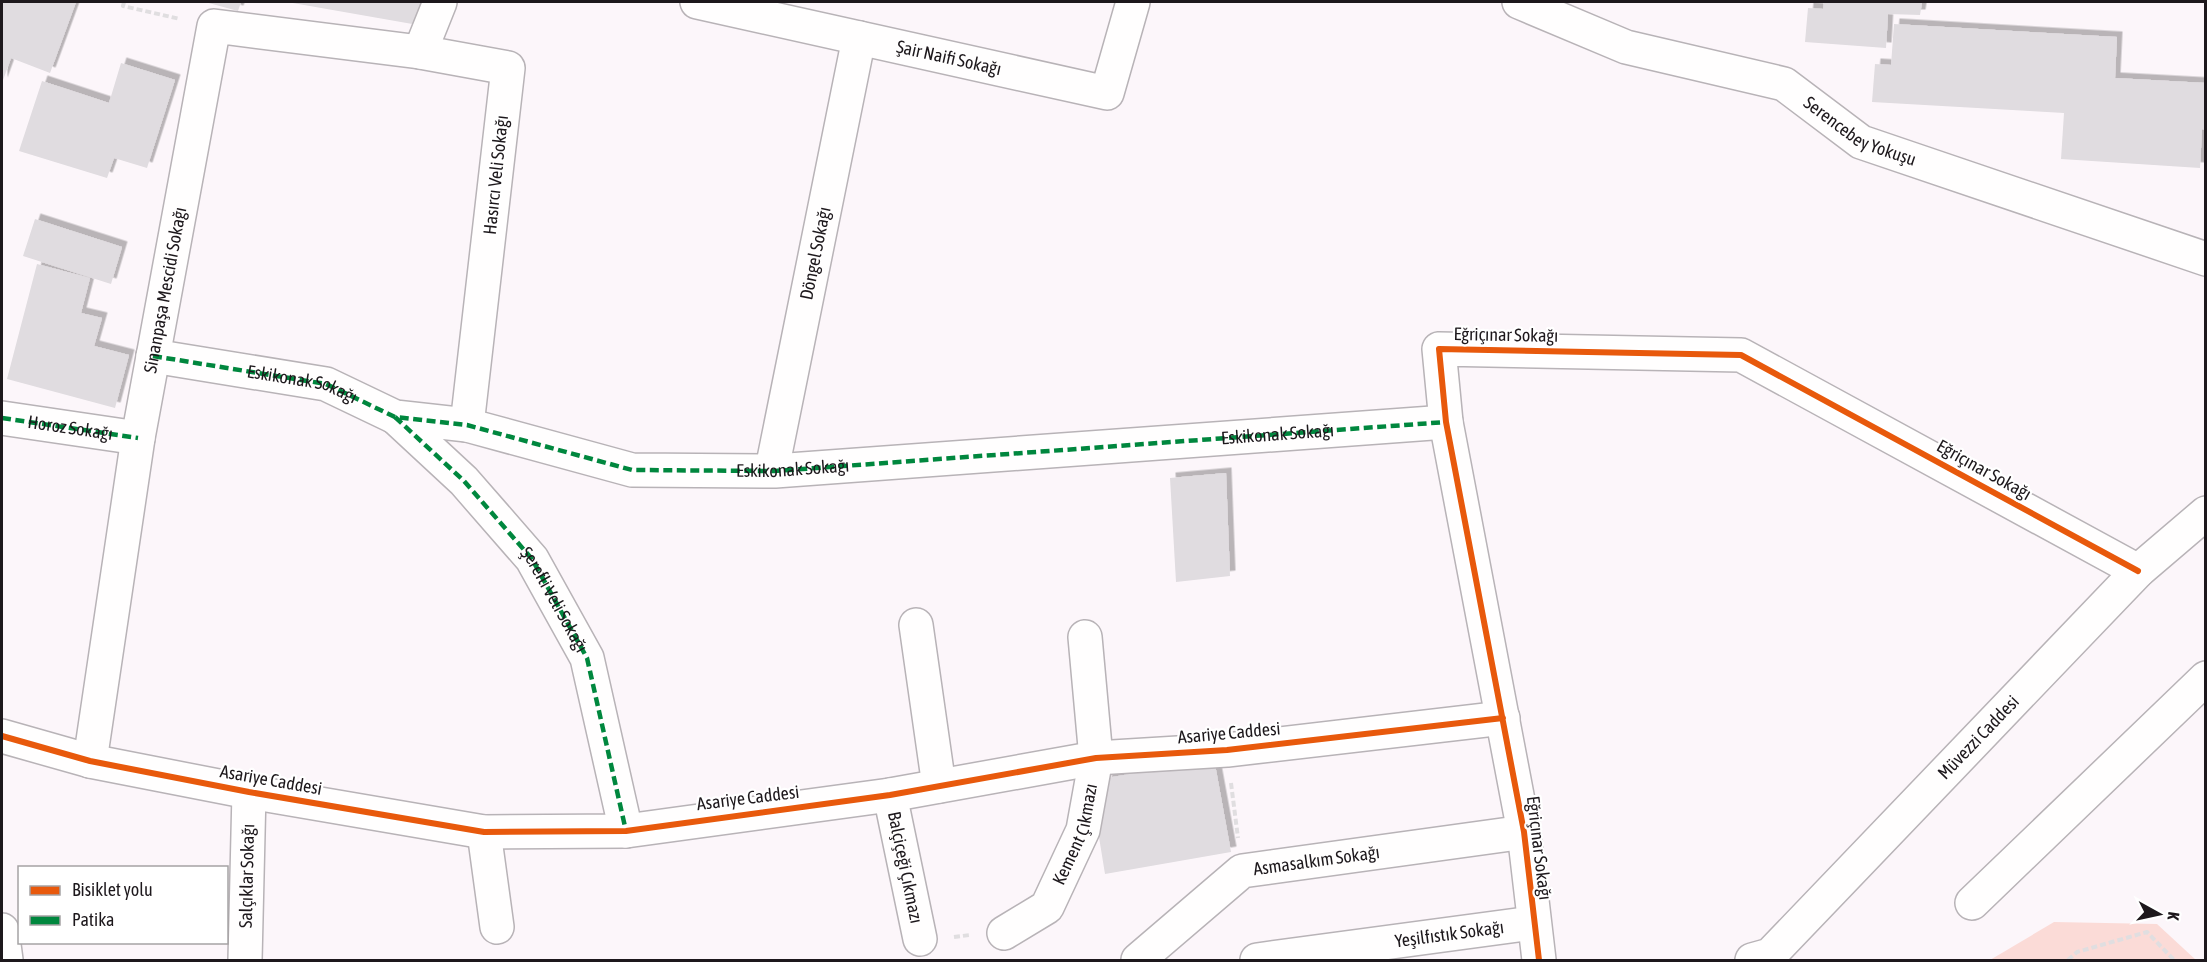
<svg xmlns="http://www.w3.org/2000/svg" width="2207" height="962" font-family="'Asap Condensed',sans-serif">
<defs>
<filter id="shadow"><feDropShadow dx="5.5" dy="-5.5" stdDeviation="0" flood-color="#0004"/></filter>
</defs>
<rect width="100%" height="100%" fill="#fcf6fa"/>
<path fill="#fbdbd7" d="M2054,922L2157,924L2196,960H1990Z"/>
<path fill="#e0dce0" filter="url(#shadow)" d="M2,2H76L50,73L11,58L2,83Z
M205,2H241L238,11Z
M287,2H422L418,25Z
M1824,2H1922L1920,15L1888,14L1886,48L1805,42L1808,8L1823,9Z
M1894,24L2117,37L2115,78L2206,83V130L2202,129L2200,168L2061,159L2064,113L1872,102L1875,64L1891,65Z
M121,63L175,80L147,168L114,158L107,178L19,151L42,81L109,103Z
M35,219L122,247L111,284L23,256Z
M37,264L90,278L81,313L102,318L94,346L129,355L115,408L7,379Z
M1226,473L1230,576L1176,582L1170,478Z
M1214,759L1231,852L1105,874L1098,831L1107,778Z"/>
<g fill="none" stroke-linecap="round" stroke-linejoin="round">
<defs>
<g id="minor">
<path d="M440,2L420,52L508,68L467,425"/>
<path id="s1" d="M697,2L1107,93L1133,2"/>
<path id="s2" d="M1519,2L1626,47L1784,84L1861,142L2206,259"/>
<path d="M153,356L326,384L395,417L467,425L632,470L775,471L1446,422"/>
<path d="M395,417L464,481L532,559L587,658L626,831"/>
<path d="M2,418L138,438"/>
<path id="s3" d="M772,469L859,38"/>
<path d="M916,625L939,786"/>
<path d="M2,736L90,761L249,792L484,832L626,831L890,795L1096,758L1227,750L1503,718"/>
<path id="s4" d="M90,761L138,438L214,26L420,52"/>
<path id="s5" d="M890,795L920,939"/>
<path d="M484,832L497,927"/>
<path d="M1972,903L2206,678"/>
<path d="M2,930L6,960"/>
<path id="s6" d="M1004,933L1047,907L1083,830L1096,758L1085,637"/>
<path id="s7" d="M245,960L249,792"/>
<path id="s8" d="M1138,960L1242,871L1524,832"/>
<path id="s9" d="M1257,960L1533,923"/>
<path d="M1539,960L1524,832L1446,422L1439,349L1741,355L2138,571"/>
<path id="s10" d="M1752,960L1770,955L2138,571L2206,513"/>
</g>
</defs>
<use href="#minor" stroke="#b8b3b7" stroke-width="36"/>
<path stroke="#e0dee0" stroke-width="4" stroke-dasharray="6 3" stroke-linecap="butt" d="M124,2L123,6L180,19
M1231,783L1238,838
M954,937L970,935
M2068,960L2077,952L2147,932L2174,960"/>
<use href="#minor" stroke="#fffefe" stroke-width="33"/>
<g stroke="#00873e" stroke-width="4.5" stroke-dasharray="9 4.5" stroke-linecap="butt">
<path id="s11" d="M153,356L326,384L395,417L467,425L632,470L775,471L1446,422"/>
<path id="s12" d="M395,417L464,481L532,559L587,658L626,831"/>
<path id="s13" d="M2,418L138,438"/>
</g>
<defs>
<path id="cycleway" d="M2,736L90,761L249,792L484,832L626,831L890,795L1096,758L1227,750L1503,718
M1539,960L1524,832L1446,422L1439,349L1741,355L2138,571"/>
</defs>
<use href="#cycleway" stroke="#fff" stroke-width="10"/>
<use href="#cycleway" stroke="#e8590c" stroke-width="6"/>
</g>
<g text-anchor="middle" stroke-width="4.5" stroke-linejoin="round" paint-order="stroke">
<g font-size="18" fill="#1d181c" stroke="#fff">
<text dy="6" stroke="none"><textPath href="#s1" startOffset="258">Şair Naifi Sokağı</textPath></text>
<text dy="6" stroke="none"><textPath href="#s2" startOffset="369">Serencebey Yokuşu</textPath></text>
<text transform="translate(496 175) rotate(-84)" y="6">Hasırcı Veli Sokağı</text>
<text dy="6" stroke="none"><textPath href="#s3" startOffset="220">Döngel Sokağı</textPath></text>
<text dy="6" stroke="none"><textPath href="#s4" startOffset="477">Sinanpaşa Mescidi Sokağı</textPath></text>
<text transform="translate(1506 335) rotate(1)" y="6">Eğriçınar Sokağı</text>
<text dy="6" stroke="none"><textPath href="#s11" startOffset="152">Eskikonak Sokağı</textPath></text>
<text dy="6" stroke="none"><textPath href="#s13" startOffset="69">Horoz Sokağı</textPath></text>
<text dy="6" stroke="none"><textPath href="#s11" startOffset="1142">Eskikonak Sokağı</textPath></text>
<text dy="6" stroke="none"><textPath href="#s11" startOffset="656">Eskikonak Sokağı</textPath></text>
<text transform="translate(1984 470) rotate(29)" y="6">Eğriçınar Sokağı</text>
<text dy="6" stroke="none"><textPath href="#s12" startOffset="244">Şerefli Veli Sokağı</textPath></text>
<text transform="translate(1229 733) rotate(-5)" y="6">Asariye Caddesi</text>
<text dy="6" stroke="none"><textPath href="#s10" startOffset="320">Müvezzi Caddesi</textPath></text>
<text transform="translate(271 780) rotate(10)" y="6">Asariye Caddesi</text>
<text transform="translate(748 798) rotate(-7)" y="6">Asariye Caddesi</text>
<text dy="6" stroke="none"><textPath href="#s6" startOffset="129">Kement Çıkmazı</textPath></text>
<text transform="translate(1539 848) rotate(83)" y="6">Eğriçınar Sokağı</text>
<text dy="6" stroke="none"><textPath href="#s8" startOffset="212">Asmasalkım Sokağı</textPath></text>
<text dy="6" stroke="none"><textPath href="#s5" startOffset="74">Balçiçeği Çıkmazı</textPath></text>
<text dy="6" stroke="none"><textPath href="#s7" startOffset="84">Salçıklar Sokağı</textPath></text>
<text dy="6" stroke="none"><textPath href="#s9" startOffset="194">Yeşilfıstık Sokağı</textPath></text>
</g>
</g>
<rect width="2207" height="962" fill="none" stroke="#1d181c" stroke-width="6"/>
<rect x="18" y="866" width="210" height="78" fill="#ffffff" stroke="#a5a3a4" stroke-width="1.5"/>
<rect x="30" y="886" width="30" height="9" fill="#e8590c" stroke="#a5a3a4" stroke-width="1.5"/>
<text x="72" y="896" font-size="18" fill="#1d181c">Bisiklet yolu</text>
<rect x="30" y="916" width="30" height="9" fill="#00873e" stroke="#a5a3a4" stroke-width="1.5"/>
<text x="72" y="926" font-size="18" fill="#1d181c">Patika</text>
<g transform="translate(2159 914) rotate(98)" stroke="#ffffff" stroke-width="4.5" paint-order="stroke">
<path d="M0-4.5L10 22L0 15L-10 22Z" fill="#1d181c"/>
<text y="-9" font-size="16" font-weight="bold" text-anchor="middle" fill="#1d181c">K</text>
</g>
</svg>
